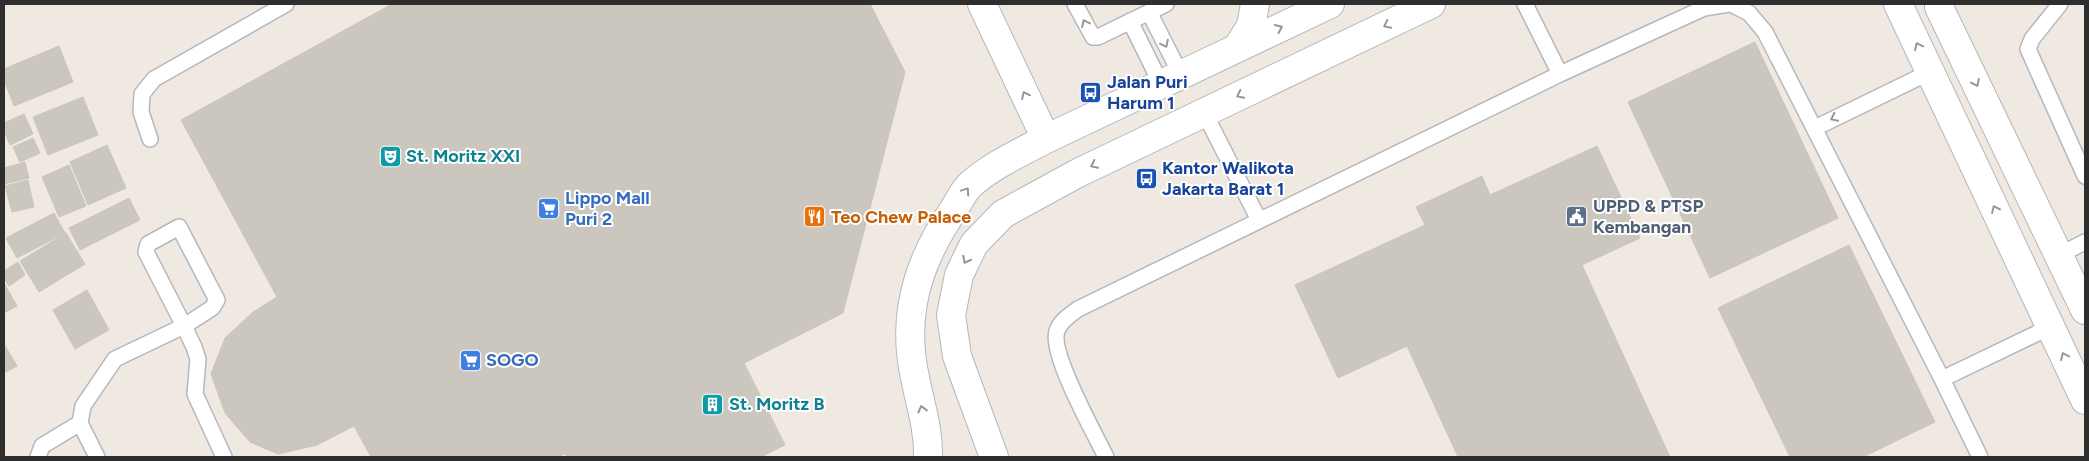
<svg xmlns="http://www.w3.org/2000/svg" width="2089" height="461" font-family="Figtree,sans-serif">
<rect width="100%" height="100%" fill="#efe9e1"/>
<path fill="#cbc7bf" stroke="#cbc5ba" d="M392,4H870L905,72L843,313L558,457H371L354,426L317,445L278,454L250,442L225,413L211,374L225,338L253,312L277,297L181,120Z
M1755,42L1838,218L1710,278L1628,102Z
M59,46L73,82L14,106L4,80V69Z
M83,97L98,135L48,155L33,117Z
M24,114L33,134L10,145L4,130V123Z
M33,138L40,153L20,162L13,147Z
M107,145L126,188L88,205L70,162Z
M1597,146L1640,238L1582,265L1670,457H1458L1407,346L1338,378L1295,285L1425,225L1416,207L1482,176L1490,195Z
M25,162L29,178L5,184L4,168Z
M69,165L86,206L59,217L42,177Z
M28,180L34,207L12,212L5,186Z
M129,198L140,220L80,250L69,228Z
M54,213L65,233L17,258L6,238Z
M66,233L85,264L39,292L20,261Z
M1849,245L1935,422L1863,457H1790L1718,308Z
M18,262L25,275L9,286L4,278V271Z
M4,283L17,306L4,313Z
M87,290L109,330L75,349L53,310Z
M4,344L17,366L4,373Z
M744,363L785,445L761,457H567L565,454Z"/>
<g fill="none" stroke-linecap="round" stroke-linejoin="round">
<defs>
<path id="lane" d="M1075,4L1093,37H1098L1166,4
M1525,4L1560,74
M1731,4L1749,13L1765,32L1942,379L1980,457
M2060,4L2032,39L2028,49L2085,176
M1149,12L1181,75
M1130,21L1161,84
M1204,112L1259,220
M1815,128L1930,72
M150,139L141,112L142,94L154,79L286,4
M2059,255L2085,242
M1942,379L2050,327
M38,457L42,446L80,423
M97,457L80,423L83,406L115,359L184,326L146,252L148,244L179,227L217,300L212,308L184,326L194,347L198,359L195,394L224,457
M1106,457C1095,434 1049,353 1057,331C1060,321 1070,315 1078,309L1560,74L1704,8L1729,4"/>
<path id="street" d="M982,4L1046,139
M1898,4L2085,400
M1939,7L2085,310
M1237,48L1251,26L1255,4
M928,457C929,421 914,388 911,352C906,298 924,253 954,209C959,201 964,190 971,184C993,165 1021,152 1046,139L1330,4
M994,457L957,356L951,315L959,275L974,244L1003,214L1078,173L1431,4"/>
</defs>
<use href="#lane" stroke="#b4b7c1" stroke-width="18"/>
<use href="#street" stroke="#b4b7c1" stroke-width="30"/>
<use href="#lane" stroke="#fff" stroke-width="15"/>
<use href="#street" stroke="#fff" stroke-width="28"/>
</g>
<defs><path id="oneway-chevron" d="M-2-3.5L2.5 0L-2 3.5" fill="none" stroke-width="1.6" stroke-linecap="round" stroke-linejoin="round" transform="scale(1.25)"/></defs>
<g stroke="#969696">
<use href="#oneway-chevron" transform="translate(1085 23) rotate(-116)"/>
<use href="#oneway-chevron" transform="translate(1387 25) rotate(154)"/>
<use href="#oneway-chevron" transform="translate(1279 28) rotate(-25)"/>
<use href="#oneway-chevron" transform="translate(1165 44) rotate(64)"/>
<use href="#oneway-chevron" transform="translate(1918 46) rotate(-115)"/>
<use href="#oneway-chevron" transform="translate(1976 83) rotate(64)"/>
<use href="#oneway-chevron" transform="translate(1025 95) rotate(-116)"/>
<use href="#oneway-chevron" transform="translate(1240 95) rotate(154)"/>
<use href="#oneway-chevron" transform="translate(1834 118) rotate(154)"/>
<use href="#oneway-chevron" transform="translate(1094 165) rotate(154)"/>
<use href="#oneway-chevron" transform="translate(966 191) rotate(-56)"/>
<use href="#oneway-chevron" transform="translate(1995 209) rotate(-115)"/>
<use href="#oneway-chevron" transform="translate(966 260) rotate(117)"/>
<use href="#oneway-chevron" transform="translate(2064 356) rotate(-115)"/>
<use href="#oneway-chevron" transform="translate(922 409) rotate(-104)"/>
</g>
<defs>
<symbol id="bus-square" viewBox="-11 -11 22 22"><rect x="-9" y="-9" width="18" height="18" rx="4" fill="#1a4fb4" stroke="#fff"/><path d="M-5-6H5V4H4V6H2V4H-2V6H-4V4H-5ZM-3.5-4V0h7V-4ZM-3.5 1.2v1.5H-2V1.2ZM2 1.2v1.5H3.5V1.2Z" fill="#fff"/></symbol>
<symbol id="theatre-square" viewBox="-11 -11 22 22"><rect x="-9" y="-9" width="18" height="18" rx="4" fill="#0f9aa8" stroke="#fff"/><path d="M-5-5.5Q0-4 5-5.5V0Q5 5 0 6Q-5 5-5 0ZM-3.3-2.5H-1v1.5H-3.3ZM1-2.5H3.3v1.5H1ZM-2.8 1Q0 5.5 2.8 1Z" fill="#fff"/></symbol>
<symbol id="supermarket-square" viewBox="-11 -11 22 22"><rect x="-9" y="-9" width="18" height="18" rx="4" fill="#3f7fe0" stroke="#fff"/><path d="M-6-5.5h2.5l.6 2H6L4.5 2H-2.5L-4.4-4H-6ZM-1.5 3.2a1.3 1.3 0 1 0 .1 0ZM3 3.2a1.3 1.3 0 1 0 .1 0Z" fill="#fff"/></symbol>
<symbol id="civic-square" viewBox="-11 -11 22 22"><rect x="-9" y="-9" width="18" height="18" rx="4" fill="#5c6f8a" stroke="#fff"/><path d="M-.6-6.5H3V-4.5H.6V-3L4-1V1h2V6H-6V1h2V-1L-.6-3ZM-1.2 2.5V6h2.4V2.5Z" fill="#fff"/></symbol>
<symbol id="restaurant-square" viewBox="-11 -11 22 22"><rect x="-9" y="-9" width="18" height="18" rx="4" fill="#e8710a" stroke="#fff"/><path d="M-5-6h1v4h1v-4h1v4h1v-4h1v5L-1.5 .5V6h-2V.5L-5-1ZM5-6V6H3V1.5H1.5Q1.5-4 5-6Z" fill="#fff"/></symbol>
<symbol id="building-square" viewBox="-11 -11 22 22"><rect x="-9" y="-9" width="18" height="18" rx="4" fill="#0f9aa8" stroke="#fff"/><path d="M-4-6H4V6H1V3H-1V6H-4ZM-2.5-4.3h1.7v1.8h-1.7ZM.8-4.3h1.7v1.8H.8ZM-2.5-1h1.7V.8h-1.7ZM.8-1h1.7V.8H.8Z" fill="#fff"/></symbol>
</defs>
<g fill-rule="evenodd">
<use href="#bus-square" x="1078" y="80" width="25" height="25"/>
<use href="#theatre-square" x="378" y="144" width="25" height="25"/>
<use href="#bus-square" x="1134" y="166" width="25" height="25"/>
<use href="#supermarket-square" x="536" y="196" width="25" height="25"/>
<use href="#civic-square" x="1564" y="204" width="25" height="25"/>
<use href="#restaurant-square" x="802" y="204" width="25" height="25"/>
<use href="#supermarket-square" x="458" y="348" width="25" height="25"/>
<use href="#building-square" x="700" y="392" width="25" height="25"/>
</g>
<g text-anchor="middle" stroke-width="4" stroke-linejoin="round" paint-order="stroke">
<g font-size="18" font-weight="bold" fill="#164399" stroke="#fff" text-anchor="start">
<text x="1107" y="88">Jalan Puri<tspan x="1107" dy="21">Harum 1</tspan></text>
<text x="1162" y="174">Kantor Walikota<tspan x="1162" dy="21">Jakarta Barat 1</tspan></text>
</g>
<g font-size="18" font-weight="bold" fill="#0d838f" stroke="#fff" text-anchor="start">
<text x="406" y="162">St. Moritz XXI</text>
<text x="729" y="410">St. Moritz B</text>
</g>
<g font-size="18" font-weight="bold" fill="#366cbe" stroke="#fff" text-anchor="start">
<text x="565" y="204">Lippo Mall<tspan x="565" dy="21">Puri 2</tspan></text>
<text x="486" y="366">SOGO</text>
</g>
<g font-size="18" font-weight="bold" fill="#4e5e75" stroke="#fff" text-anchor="start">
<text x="1593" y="212">UPPD &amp; PTSP<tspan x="1593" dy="21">Kembangan</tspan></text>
</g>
<g font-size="18" font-weight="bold" fill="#c56008" stroke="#fff" text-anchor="start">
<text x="831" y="223">Teo Chew Palace</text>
</g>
</g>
<rect width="2089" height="461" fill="none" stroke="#2e2e2e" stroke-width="10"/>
</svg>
